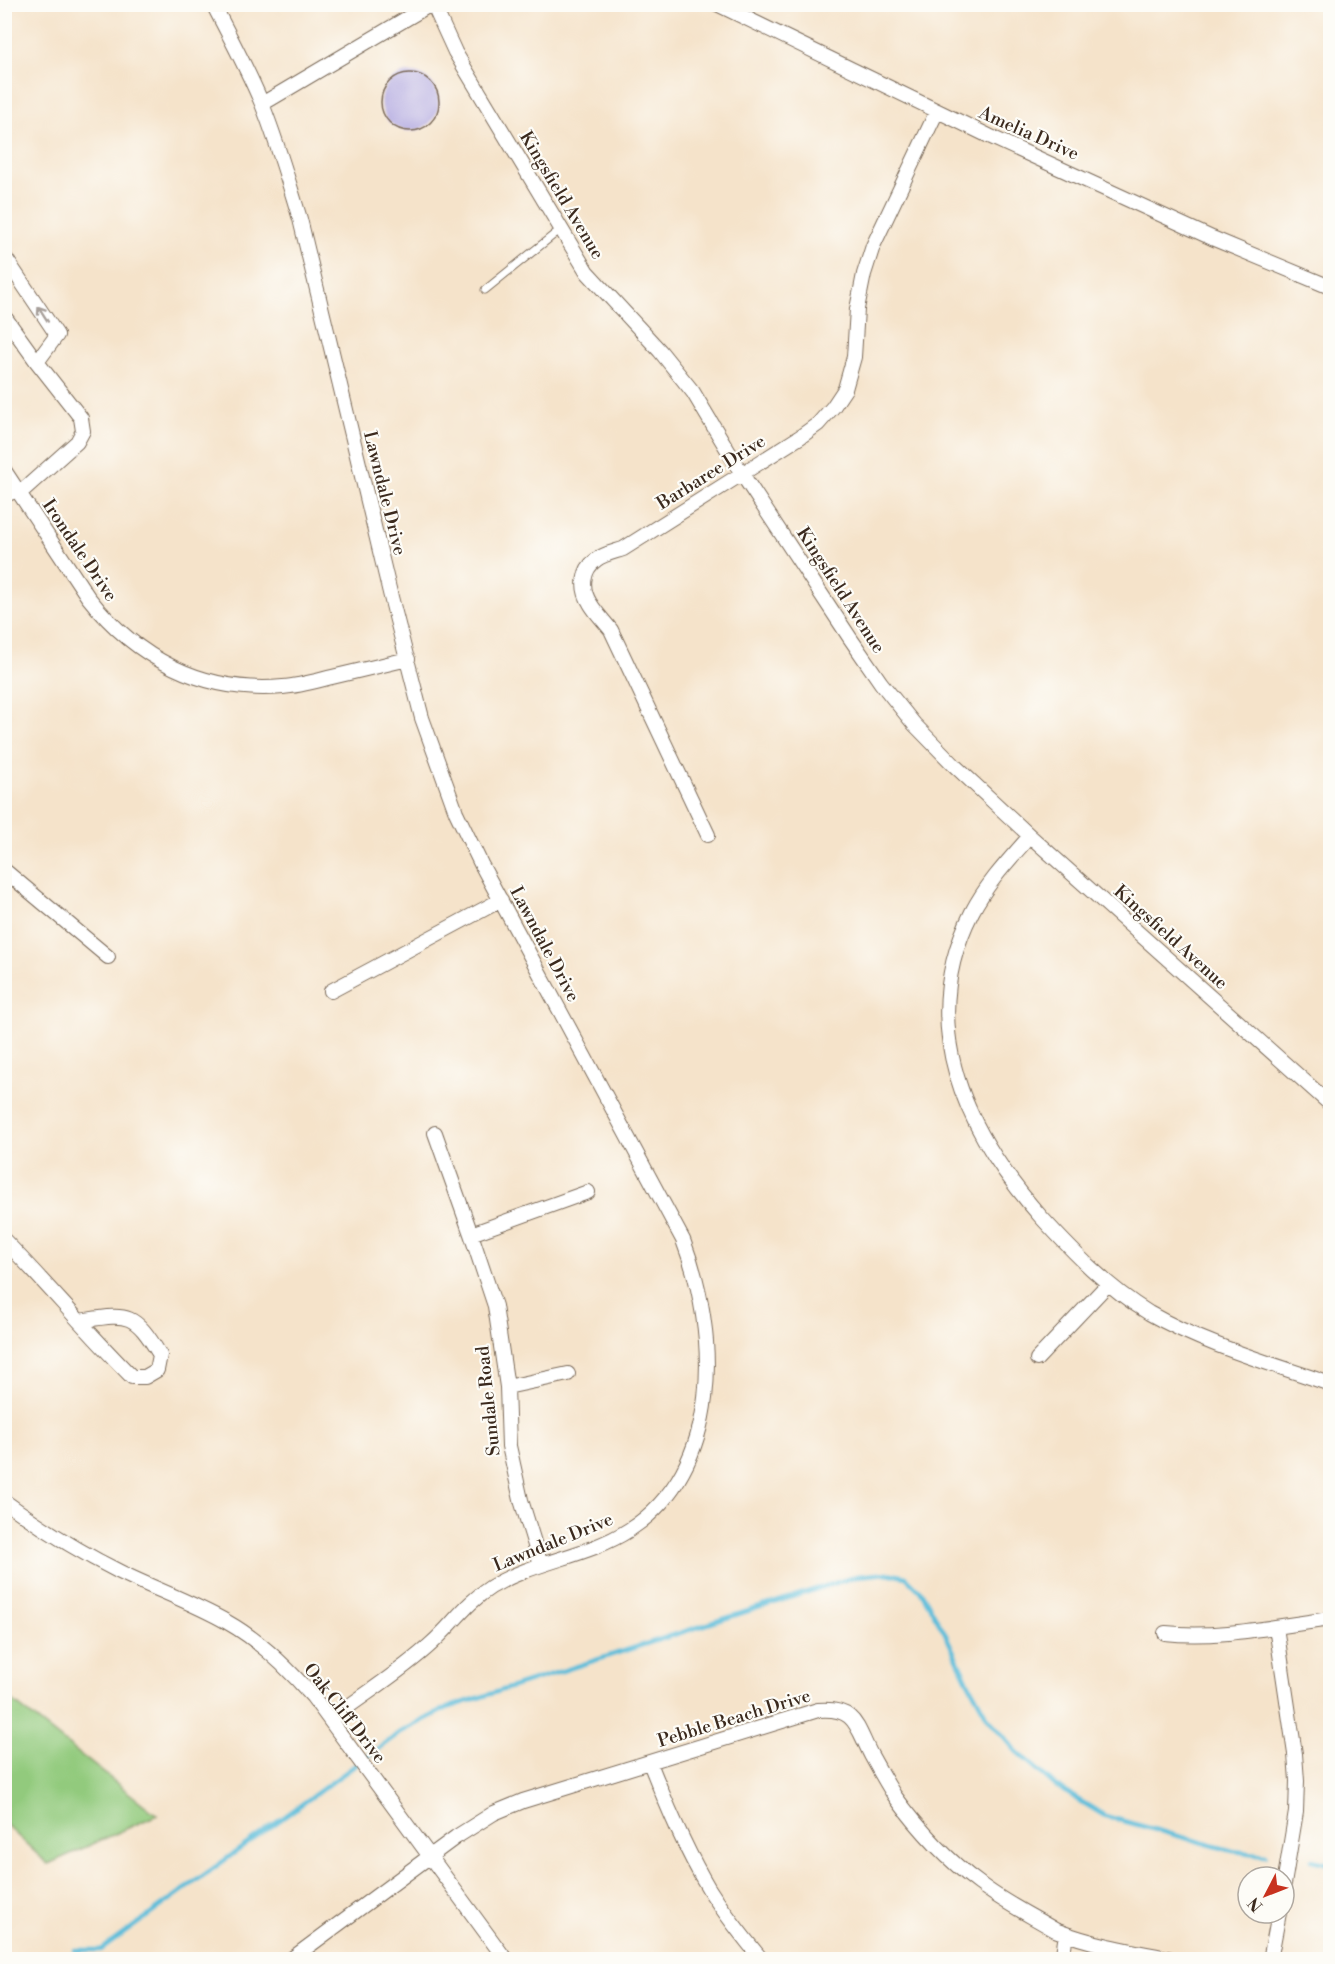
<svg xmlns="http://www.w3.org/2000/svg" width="1335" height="1964" font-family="'Libre Bodoni',serif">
<rect width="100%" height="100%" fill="#fdfcf7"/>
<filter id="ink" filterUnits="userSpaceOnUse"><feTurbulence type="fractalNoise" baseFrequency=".0167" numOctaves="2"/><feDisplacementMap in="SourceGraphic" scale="12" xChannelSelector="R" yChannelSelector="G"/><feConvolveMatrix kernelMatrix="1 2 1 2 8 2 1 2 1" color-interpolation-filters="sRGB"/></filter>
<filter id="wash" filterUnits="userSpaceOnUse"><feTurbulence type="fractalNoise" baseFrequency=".008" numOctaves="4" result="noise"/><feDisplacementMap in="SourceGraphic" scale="24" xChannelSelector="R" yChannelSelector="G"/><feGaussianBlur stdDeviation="1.35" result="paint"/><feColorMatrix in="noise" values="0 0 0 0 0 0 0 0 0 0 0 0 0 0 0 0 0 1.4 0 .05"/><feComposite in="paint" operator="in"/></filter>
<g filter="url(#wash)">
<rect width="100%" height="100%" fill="#f5e3ca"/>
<path fill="#92ca7d" stroke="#667a4e" stroke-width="1.5" d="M4,1695H5L157,1815L48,1864L5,1824Z"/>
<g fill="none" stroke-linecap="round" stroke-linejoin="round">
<path stroke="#5cbdda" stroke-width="4.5" d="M1312,1860L1330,1864
M75,1950H101L401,1732L447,1708L857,1576L887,1573L906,1577L922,1593L944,1631L967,1680L988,1718L1016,1751L1056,1786L1105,1816L1233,1851L1266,1855"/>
</g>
<g id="blocks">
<path fill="#a79dde" d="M381 102a29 29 0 1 1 58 0a29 29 0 1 1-58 0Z"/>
</g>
</g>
<g filter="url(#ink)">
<use href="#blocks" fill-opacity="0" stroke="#7c6b5a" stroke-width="1.5"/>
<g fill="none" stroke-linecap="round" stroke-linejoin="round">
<defs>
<path id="lane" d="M485,290L561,229
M4,499L20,493"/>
<path id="street" d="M213,4C230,37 248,70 262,104C277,141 288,180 300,219L391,597L422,718L456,812L481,864L683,1240C719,1333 724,1469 629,1530C587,1557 534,1561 491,1587C467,1602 452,1625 432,1643C401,1672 364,1694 330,1720
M433,4L455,52L587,272L660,351L693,392L742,474L850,638L881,683L914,724L955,766L1030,836L1330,1104
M717,4L989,136L1212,238L1330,287
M262,104L431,4
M4,256L57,335L37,362
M4,316L37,362L81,418L83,431L77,442L20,493
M4,470L88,597C136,658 203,694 283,687C299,686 316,681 332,677C357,671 382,665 408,659
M708,835L611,630C604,621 595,612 590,603C581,589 582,570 596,560C603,554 614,552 623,549L800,437L818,424L833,407L845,389L854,357L857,309L864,274L873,246L937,111
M1030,836C1009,860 987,883 972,912C915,1024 964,1130 1041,1217C1073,1252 1108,1288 1149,1313C1205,1345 1270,1363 1330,1384
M4,870L108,957
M331,991L501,900
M435,1133L471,1234L495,1306L507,1387L509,1446L521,1500L541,1565
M471,1234L588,1192
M4,1240C48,1285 88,1333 132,1377H145L157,1370L160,1355C133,1310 127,1314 79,1321
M1037,1359L1108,1284
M507,1387L568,1374
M4,1501C40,1527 78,1551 118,1571C154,1589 192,1602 227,1622C259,1640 289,1669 313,1697L506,1960
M1276,1627L1295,1754L1297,1781L1296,1812L1284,1884
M1165,1633C1219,1639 1276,1626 1330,1619
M650,1763C667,1806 685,1849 709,1889C725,1914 743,1937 762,1960
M290,1960L456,1837L494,1813L523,1801L818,1710C856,1707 856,1726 871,1755C878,1768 886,1782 894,1795C918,1828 947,1860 980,1884C1003,1902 1030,1915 1055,1930C1094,1945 1136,1952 1178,1960
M1062,1960L1066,1934
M1270,1960L1279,1913"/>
</defs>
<use href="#lane" stroke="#7c6b5a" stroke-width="9"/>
<use href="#street" stroke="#7c6b5a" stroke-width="16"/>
<use href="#lane" stroke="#fff" stroke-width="7"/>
<use href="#street" stroke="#fff" stroke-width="14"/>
</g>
<defs><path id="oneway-shaft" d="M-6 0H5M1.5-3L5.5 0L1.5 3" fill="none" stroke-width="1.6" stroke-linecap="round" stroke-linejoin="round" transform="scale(1.5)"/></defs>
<use stroke="#a79f9a" href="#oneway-shaft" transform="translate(43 314) rotate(-123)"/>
</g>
<g text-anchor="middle" stroke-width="4.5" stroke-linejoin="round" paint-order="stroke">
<g font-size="18" fill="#3b2a1e" stroke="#fdfcf7">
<text transform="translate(1029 133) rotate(24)" y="6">Amelia Drive</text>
<text transform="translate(562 195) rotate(59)" y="6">Kingsfield Avenue</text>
<text transform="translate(711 472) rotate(-32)" y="6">Barbaree Drive</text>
<text transform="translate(385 493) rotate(76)" y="6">Lawndale Drive</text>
<text transform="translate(80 550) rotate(56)" y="6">Irondale Drive</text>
<text transform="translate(841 590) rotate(57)" y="6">Kingsfield Avenue</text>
<text transform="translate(1171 937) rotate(42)" y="6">Kingsfield Avenue</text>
<text transform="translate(545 944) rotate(62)" y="6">Lawndale Drive</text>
<text transform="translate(488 1401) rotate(-96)" y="6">Sundale Road</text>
<text transform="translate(553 1542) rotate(-22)" y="6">Lawndale Drive</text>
<text transform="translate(345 1713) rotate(52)" y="6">Oak Cliff Drive</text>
<text transform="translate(734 1718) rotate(-17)" y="6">Pebble Beach Drive</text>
</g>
</g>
<rect width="1335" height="1964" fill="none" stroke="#fdfcf7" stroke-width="24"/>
<g transform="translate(1266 1895) rotate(228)"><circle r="28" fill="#fdfcf7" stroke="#afa8a0" stroke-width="1.5"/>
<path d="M0-4.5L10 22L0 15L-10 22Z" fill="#c8321e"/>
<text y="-9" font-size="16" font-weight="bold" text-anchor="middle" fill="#3b2a1e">N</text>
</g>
</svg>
